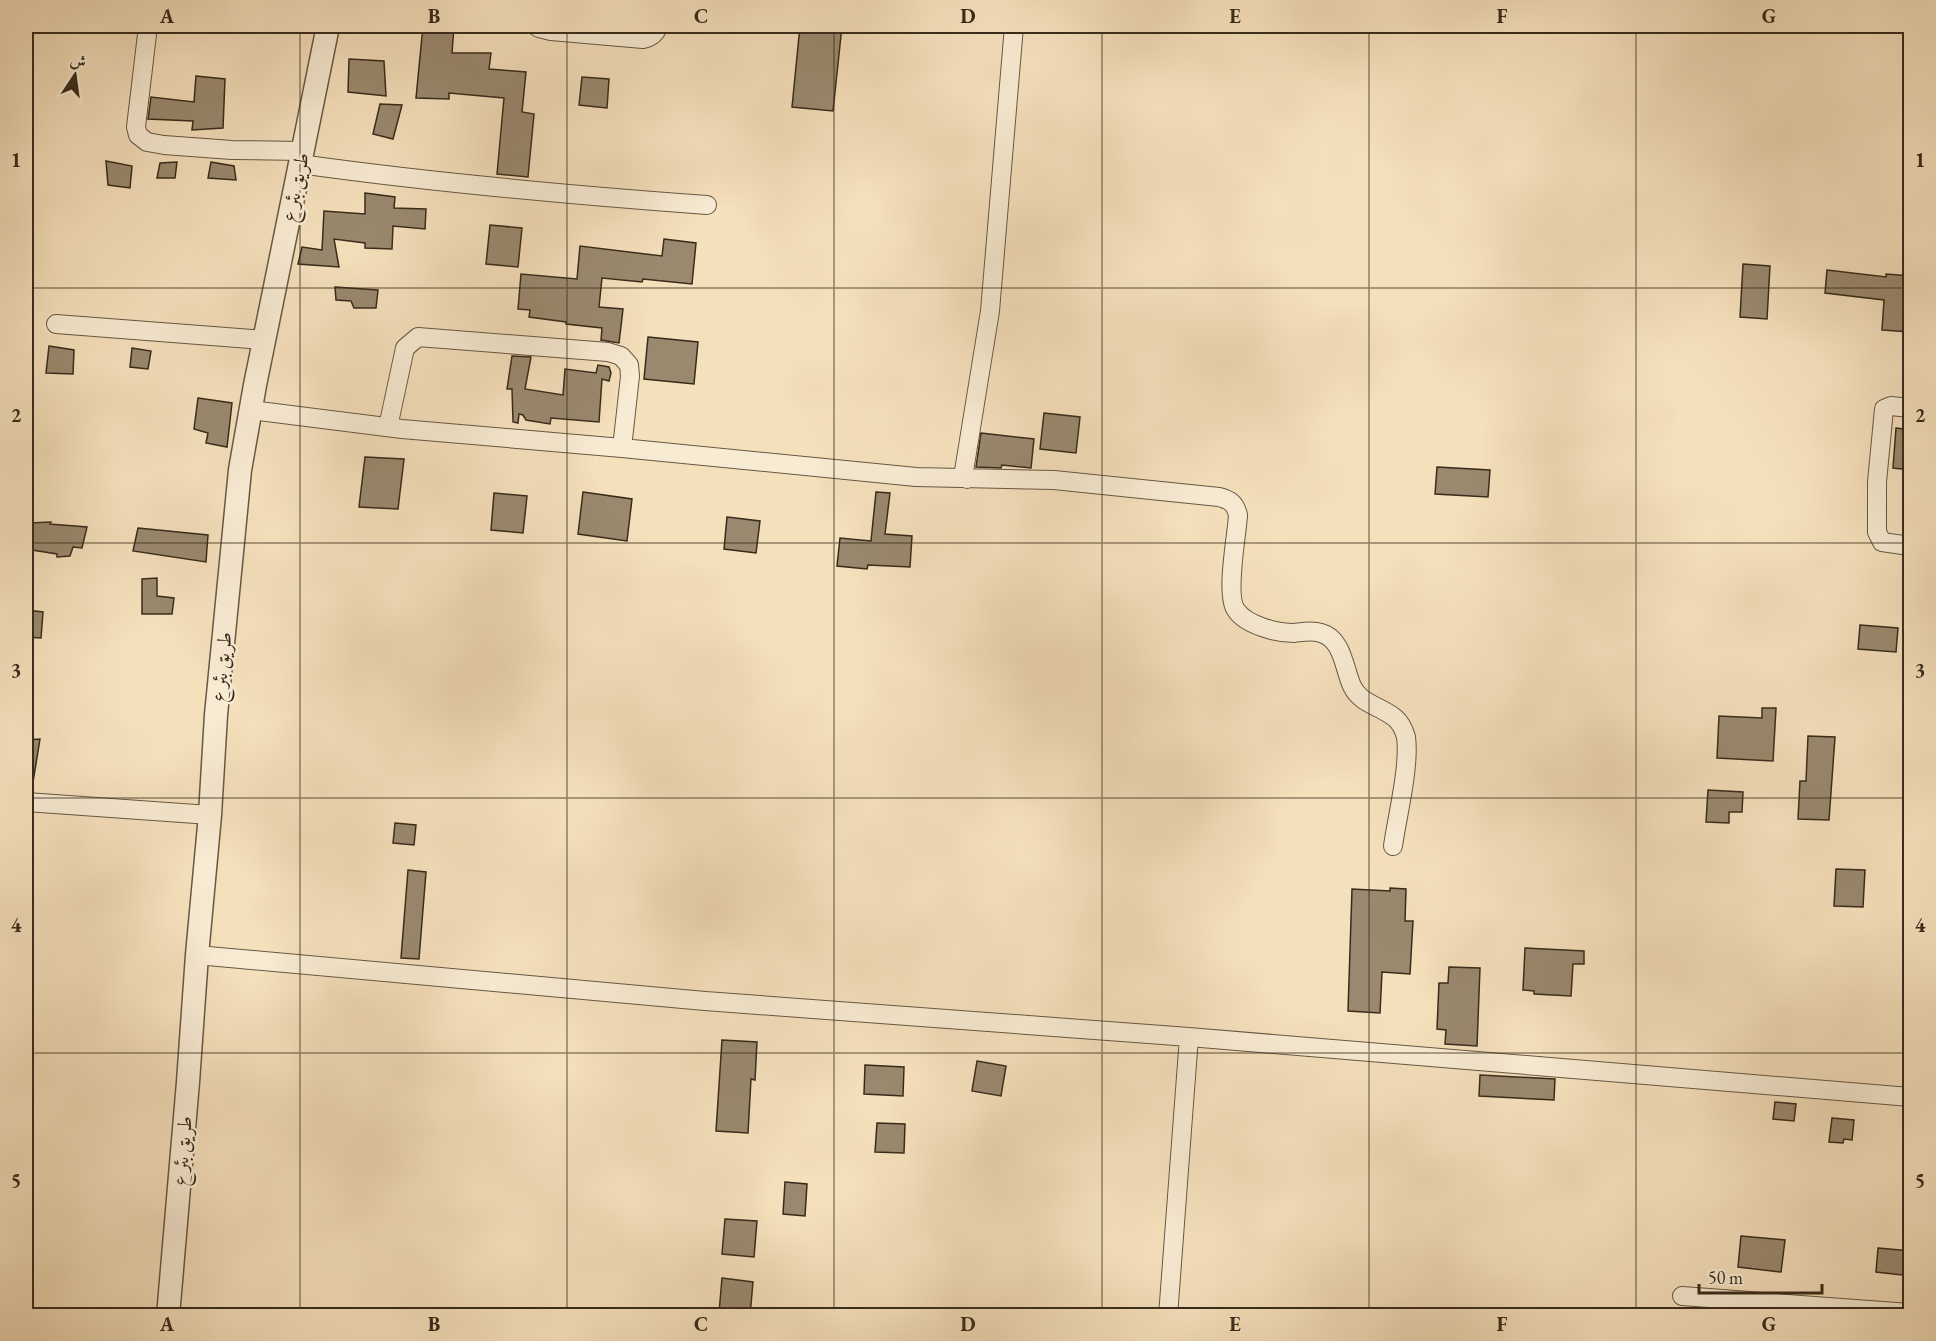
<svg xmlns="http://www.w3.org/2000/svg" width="1936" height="1341" font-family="'EB Garamond',Amiri,serif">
<rect width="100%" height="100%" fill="#f5e0bc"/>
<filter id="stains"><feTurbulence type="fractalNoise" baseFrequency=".00333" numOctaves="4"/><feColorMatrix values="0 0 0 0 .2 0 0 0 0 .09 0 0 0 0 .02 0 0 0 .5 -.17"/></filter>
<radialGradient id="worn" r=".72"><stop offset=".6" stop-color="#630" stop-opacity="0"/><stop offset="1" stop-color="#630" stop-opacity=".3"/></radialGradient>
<path fill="#9a896f" stroke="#382b1b" stroke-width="1.5" d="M423,26H454L452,53H491L489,69L526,72L522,112L534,114L528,177L497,174L504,98L449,93V99L416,98Z
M800,26H842L833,111L792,107Z
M349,59L384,61L386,96L348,92Z
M196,76L225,79L223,128L192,130L193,121L148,119L151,97L194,102Z
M582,77L609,79L607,108L579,105Z
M380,104L402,105L393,139L373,134Z
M106,161L132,166L130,188L108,185Z
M177,162L175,178H157L160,163Z
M211,162L234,166L236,180L208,178Z
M365,193L395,197L394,208L426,209L425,229L393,226L392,249L365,248V243L334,239L339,267L298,264L302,247L322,250L324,211L365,214Z
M490,225L522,228L518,267L486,264Z
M664,239L696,243L692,284L643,279L642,282L602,278L599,307L623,309L619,343L601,340L602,328L566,324V322L529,317L530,310L518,309L521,274L577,279L580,246L662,256Z
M1743,264L1770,266L1767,319L1740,317Z
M1827,270L1886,277V274L1911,276V332L1882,330L1884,300L1825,293Z
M335,287L378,290L376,308H354L351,301L336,300Z
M648,337L698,342L694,384L644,379Z
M49,346L74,350L73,374L46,373Z
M132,348L151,351L148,369L130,367Z
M512,356L531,357L525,389L563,395L565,369L596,373L598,365L609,367L611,373L609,381L602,379L599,422L551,418L550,424L526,420L523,415L519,414L518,423L513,422L512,389H507Z
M198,398L232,403L227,447L206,443L208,433L194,429Z
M1044,413L1080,417L1076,453L1040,449Z
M1896,428L1911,430V470L1893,468Z
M981,433L1034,439L1031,468L1002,465L1001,468L976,467Z
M365,457L404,459L398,509L359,507Z
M1437,467L1490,470L1488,497L1435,494Z
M583,492L632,499L627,541L578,534Z
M876,492L890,493L885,534L912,536L910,567L868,565L867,569L837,566L840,538L871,541Z
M494,493L527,496L523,533L491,530Z
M727,517L760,521L756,553L724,549Z
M51,522L50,524L87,527L82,548L73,547L70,556L57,557V554L26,549L29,523Z
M138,528L208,535L206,562L133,551Z
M157,578V596L174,598L172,614H142V579Z
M26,610L43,612L41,638L26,637Z
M1860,625L1898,628L1896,652L1858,649Z
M1762,708H1776L1773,761L1717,758L1719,716L1762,718Z
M1808,736L1835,737L1829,820L1798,819L1800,781H1806Z
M40,739L33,782H26V740Z
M1708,790L1743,792L1742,812H1729V823L1706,822Z
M395,823L416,825L414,845L393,843Z
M1836,869L1865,870L1863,907L1834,906Z
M408,870L426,872L419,959L401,958Z
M1390,888L1406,889L1405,921H1413L1410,974L1382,972L1380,1013L1348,1011L1352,889L1390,891Z
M1525,948L1584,951V964H1573L1571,996L1534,994V991L1523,990Z
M1449,967L1480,968L1477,1046L1445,1044L1446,1030L1437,1029L1439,983H1448Z
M722,1040L757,1042L755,1080L751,1079L748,1133L716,1131Z
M977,1061L1006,1066L1001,1096L972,1091Z
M865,1065L904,1067L903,1096L864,1094Z
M1480,1075L1555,1079L1554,1100L1479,1096Z
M1775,1102L1796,1104L1794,1121L1773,1119Z
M1832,1118L1854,1120L1852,1140L1844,1139L1843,1143L1829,1142Z
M877,1123L905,1124L904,1153L875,1152Z
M785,1182L807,1184L805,1216L783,1214Z
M725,1219L757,1221L754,1257L722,1254Z
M1741,1236L1785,1240L1781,1272L1738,1267Z
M1878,1248L1911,1251V1276L1876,1272Z
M722,1278L753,1282L750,1316L719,1313Z"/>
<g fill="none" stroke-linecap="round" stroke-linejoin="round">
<defs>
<path id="minor" d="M148,26L136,127L138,135L147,142L164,145L232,150L303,151
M536,26L539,28L551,31L643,39C651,37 656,34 658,26
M300,164C435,183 571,195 707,205
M56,324L264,340
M1910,408L1891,406L1884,409L1877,482V532L1882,542L1910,546
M251,410L402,429L622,448L916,477L1054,480L1219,497C1230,500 1235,503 1238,515C1237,535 1225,595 1236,610C1246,625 1276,633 1294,633C1303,632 1312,630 1321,633C1343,639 1344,669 1352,686C1360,704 1381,706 1395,718C1401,723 1404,730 1406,737C1410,766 1397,817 1393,846
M388,427L405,348L418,337L608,352L621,356L629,365L630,376L622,448
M967,479L964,471L990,311L1014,26
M26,802L210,815
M197,955L705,1001L1189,1037L1910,1097
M1682,1296L1910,1313
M1168,1316L1189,1037"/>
<path id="tertiary" d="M168,1316L188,1082L197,955L210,815L216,715L240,470L255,385L328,26"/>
</defs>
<use href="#minor" stroke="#675843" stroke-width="20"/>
<use href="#tertiary" stroke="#675843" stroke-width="25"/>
<use href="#minor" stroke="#f8ebd3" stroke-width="18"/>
<use href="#tertiary" stroke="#f8ebd3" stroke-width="22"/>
</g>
<path fill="none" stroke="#382b1b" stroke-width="1.5" stroke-opacity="0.55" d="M300,26V1316M567,26V1316M834,26V1316M1102,26V1316M1369,26V1316M1636,26V1316M26,288H1910M26,543H1910M26,798H1910M26,1053H1910"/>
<g text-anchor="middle" stroke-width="5" stroke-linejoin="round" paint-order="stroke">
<g font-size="20" fill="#382b1b" stroke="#f8ebd3">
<text transform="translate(295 187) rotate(-78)" y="7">طريق بئر ع</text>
<text transform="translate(221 667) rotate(-84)" y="7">طريق بئر ع</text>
<text transform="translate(182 1151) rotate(-85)" y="7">طريق بئر ع</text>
</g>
</g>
<rect width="1936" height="1341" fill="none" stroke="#f5e0bc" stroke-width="66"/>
<g transform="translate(75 75) rotate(13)" stroke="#f8ebd3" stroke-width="4.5" paint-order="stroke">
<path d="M0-4.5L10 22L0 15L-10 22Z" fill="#382b1b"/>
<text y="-9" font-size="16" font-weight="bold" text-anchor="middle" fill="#382b1b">ش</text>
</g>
<path d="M1699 1284v9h123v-9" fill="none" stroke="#382b1b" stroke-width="3"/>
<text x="1708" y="1284" font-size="18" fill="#382b1b" stroke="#f8ebd3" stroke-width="4.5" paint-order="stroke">50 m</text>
<rect x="33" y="33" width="1870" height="1275" fill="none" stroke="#382b1b" stroke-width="2"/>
<g font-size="20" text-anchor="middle" font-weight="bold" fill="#382b1b">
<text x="167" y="23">A</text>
<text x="434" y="23">B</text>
<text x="701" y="23">C</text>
<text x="968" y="23">D</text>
<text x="1235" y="23">E</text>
<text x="1502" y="23">F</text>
<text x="1769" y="23">G</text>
<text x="16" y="167">1</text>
<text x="1920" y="167">1</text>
<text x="16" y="422">2</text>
<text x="1920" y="422">2</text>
<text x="16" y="677">3</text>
<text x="1920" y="677">3</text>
<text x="16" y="932">4</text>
<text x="1920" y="932">4</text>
<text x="16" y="1187">5</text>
<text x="1920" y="1187">5</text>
<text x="167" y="1331">A</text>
<text x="434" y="1331">B</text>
<text x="701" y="1331">C</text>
<text x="968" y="1331">D</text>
<text x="1235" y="1331">E</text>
<text x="1502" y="1331">F</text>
<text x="1769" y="1331">G</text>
</g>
<rect width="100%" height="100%" filter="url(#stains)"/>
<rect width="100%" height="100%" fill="url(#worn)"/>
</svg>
